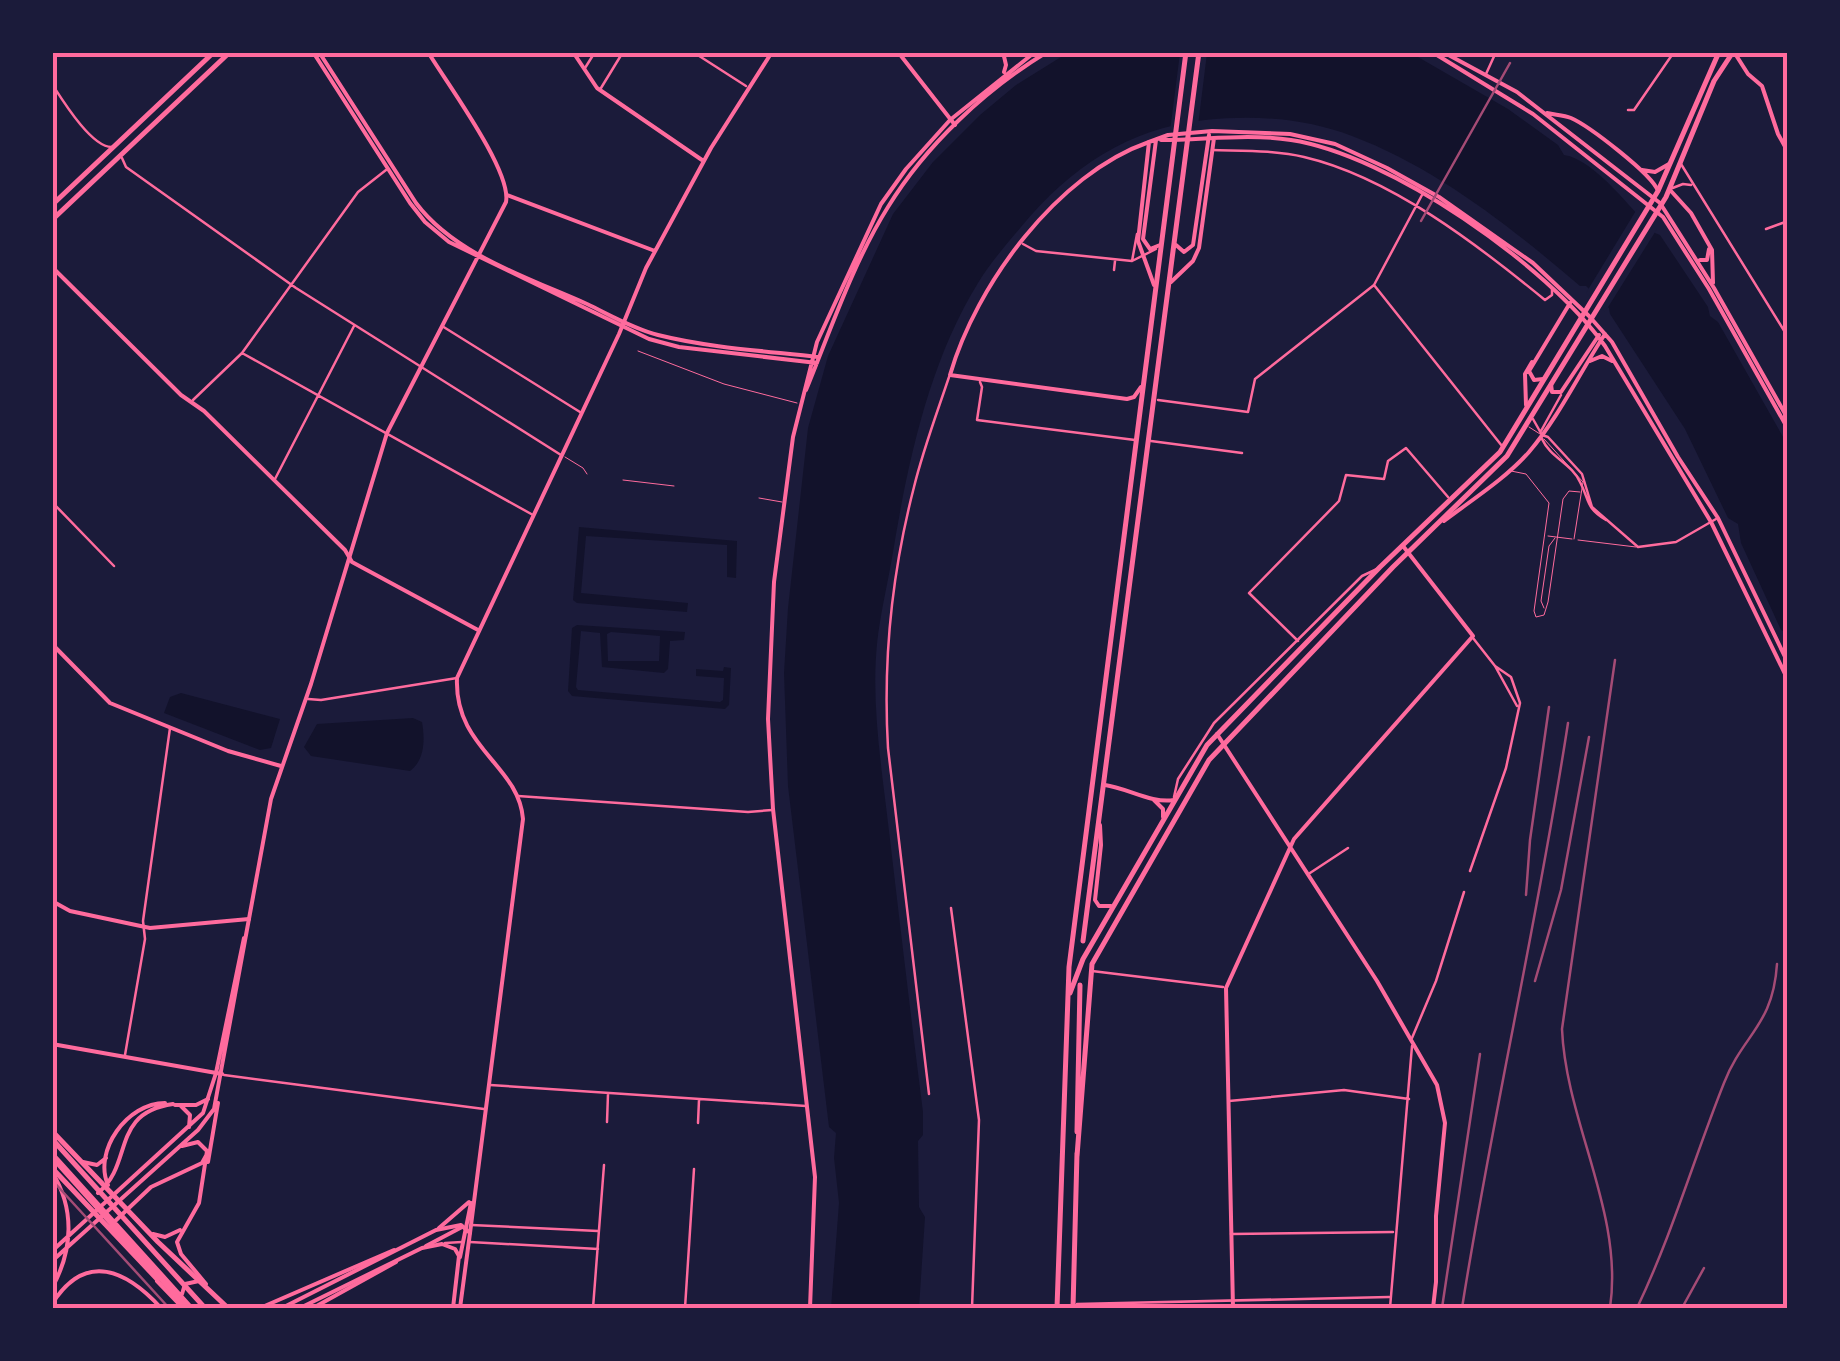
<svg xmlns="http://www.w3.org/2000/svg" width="1840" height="1361" font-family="Rubik,sans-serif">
<rect width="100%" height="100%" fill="#1b1b3a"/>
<path fill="#12122b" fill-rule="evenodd" d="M1069,52L1411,53L1508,109L1558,145L1564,155C1595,159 1633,212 1655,233L1660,235L1708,307L1710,316L1718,322L1787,444V633L1781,630L1741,543L1738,524L1728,518L1685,429L1610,314L1609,308L1586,286H1580C1512,228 1437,168 1352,136C1304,118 1255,115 1205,120C1127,129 1071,167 1021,227C1006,245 990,263 978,283C928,364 907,466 892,558C887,587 880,615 877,644C871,705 882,770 889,831C900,925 911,1018 923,1112V1135L918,1141L919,1207L925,1217L919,1308H831L839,1203L834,1158L836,1133L829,1127L788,786L784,673L788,608L808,428L828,356L893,214L933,162L980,115L1016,85Z
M579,527L737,541L736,578L727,577V545L586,536L581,593L688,603L687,612L577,603L573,600Z
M577,625L685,632L684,640L670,641L668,669L664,673L602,667L600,633L581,631L576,687L578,690L720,702L723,700L724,678L696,676V669L723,671L724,667L731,668L729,705L725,709L572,696L568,691L572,628ZM611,632L660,636L659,661H608L607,634Z
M181,693L280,719L271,748L260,750L164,713L170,697Z
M413,718L422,722C425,739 425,760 410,771L311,756L304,747L317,724Z"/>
<path fill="#1b1b3a" d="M1180,53H1207L1198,126L1170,131Z
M1637,209L1657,229L1605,312L1586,293Z"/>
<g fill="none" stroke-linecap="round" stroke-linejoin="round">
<path stroke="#ff6b9d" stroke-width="1" d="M638,351L724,384L797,403
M1529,427L1540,434
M1544,439L1583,482L1574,539
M565,457L583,468L587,474
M1511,471L1526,474L1549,503L1534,611L1536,617L1544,615L1548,602L1563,499L1569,491L1580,492
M623,480L674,486
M759,498L782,502
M1548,536L1572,539
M1578,540L1636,547
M1544,608L1541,601L1549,546L1555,538"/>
<path stroke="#ff6b9d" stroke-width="2.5" d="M693,52L746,86
M585,68L595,52
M1486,74L1496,52
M52,84C63,101 92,148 112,147
M601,88L623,52
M1628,110H1634L1674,52
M1212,150C1241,151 1275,150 1304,157C1390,177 1478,245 1545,300L1552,295V289
M122,158L126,167L296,288L561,455
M1681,164L1788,337
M1670,189L1683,184L1691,185
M1766,229L1788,221
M1023,244L1036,251L1132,261L1156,249
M1132,261L1137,234
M1114,270L1115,261
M1374,285L1502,446
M442,326L580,412
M242,353L533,515
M980,382L982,387L977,420L1135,440
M193,400L242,353L358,192L386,170
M1158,400L1248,412L1255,379L1374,285L1422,195
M1533,419L1542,435L1548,437L1582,474L1592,507L1638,547L1676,542L1716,519
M1541,431L1561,395
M1542,439C1550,457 1572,464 1580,482C1590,501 1585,507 1606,520
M1151,441L1242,453
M275,479L354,326
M52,502L114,566
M1473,638L1495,666L1517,706
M1298,641L1249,593L1339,501L1346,475L1384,479L1388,461L1406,448L1448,497
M308,699L321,700L457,678
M518,796L748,812L772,810
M1174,797L1178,779L1214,723L1362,576L1377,569
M1470,871L1506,768L1520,703L1511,677L1495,666
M1310,873L1348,848
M951,908L979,1120L972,1308
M1092,971L1223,987
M1412,1038L1436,981L1464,892
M125,1055L145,939L143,921L170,728
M224,1075L484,1109
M490,1085L806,1106
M929,1094L888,748C883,662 892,572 914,487C923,450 937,413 949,377
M1229,1101L1344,1090L1409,1099
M607,1122L608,1094
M698,1123L699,1100
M471,1225L598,1231
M1231,1234L1393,1232
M470,1242L598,1249
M445,1243L462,1242
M1077,1304L1389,1297
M593,1308L604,1165
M685,1308L694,1169
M1390,1308L1412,1046"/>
<path stroke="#ff6b9d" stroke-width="4" d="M573,52L597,88L702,160
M898,52L955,125
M1734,52L1748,74L1762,86L1778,134L1788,152
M507,195L655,251
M52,267L181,395L204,411L345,550L352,562L478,630
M1141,387L1134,397L1127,399L950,375C976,285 1057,174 1149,142
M52,644L110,703L228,751L281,766
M1217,734L1377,981L1437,1085L1445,1123L1436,1216V1282L1433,1308
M1105,785C1127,788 1152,804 1174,800
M1154,800L1163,809V817
M1100,825L1101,845L1095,900L1099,906H1111
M52,901L70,911L150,928L249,919
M52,1044L222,1074
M439,1228L469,1202
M470,1233L523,819C519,765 454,748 457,678L619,334L646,268L711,148L772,52
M426,1246L462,1227
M460,1257L471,1203
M260,1308L394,1250
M313,1308L396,1262
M1233,1308L1226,988L1294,839L1473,636L1403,546"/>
<path stroke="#ff6b9d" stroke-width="4" d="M313,52L410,203L425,222L449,242L649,339L679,347L817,363
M319,52L416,203C455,255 529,278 587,304C610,315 634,329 658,335C710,348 766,351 819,357
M1003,52L1006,65L1004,72
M1432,52L1533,114L1663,217L1709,289L1788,429
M1443,52L1517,92L1660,203L1714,288L1788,419
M1547,113C1555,115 1563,115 1571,118C1589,126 1652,174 1658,191
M1156,140L1143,239L1150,249L1160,245
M1161,140C1205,140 1247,133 1291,140C1390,155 1547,265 1605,346L1711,522L1788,680
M1642,170L1655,172L1669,164
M1671,191L1691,213L1712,250L1713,283
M1176,245L1184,252L1193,245L1209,135
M1700,260H1707L1709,249
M1171,282L1193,261L1199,248L1214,138
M1154,285L1138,241L1149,142L1168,135L1212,131L1290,134L1335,144L1387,168L1439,197L1533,263L1589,316L1612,342L1678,457L1718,518L1788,663
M1590,361L1602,356L1612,361
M1543,379L1534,380L1529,371L1570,303
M1551,384L1552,392H1561L1599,335
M806,390C831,329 853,263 888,207C926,145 985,90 1047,52
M1526,405L1525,374L1532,362
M1444,521C1473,499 1505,479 1529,452C1559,417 1580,372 1605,334
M175,1105H196L208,1099
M181,1106L190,1115L189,1127
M182,1146L198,1142L207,1151L199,1203L177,1242L181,1254L206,1284
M52,1153L192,1308
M83,1162L97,1165L106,1158
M208,1162L218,1103
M52,1172C75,1209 73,1250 52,1288
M108,1185C93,1151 127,1103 165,1103
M98,1193C134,1164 110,1113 173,1104
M112,1224L151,1187L202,1163L207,1154
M153,1234L165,1237L180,1230
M52,1251L203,1113L216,1073L244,938
M52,1261L198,1130L214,1109L271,799L311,684L387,433L506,202C512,171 446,82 428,52
M157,1281L183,1308
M182,1294L185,1284L199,1281
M52,1304C86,1250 127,1271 161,1308
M282,1308L436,1230L461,1225L470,1233L460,1308
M300,1308L422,1248L442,1244L455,1249L459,1256L453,1308
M810,1308L815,1177L773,809L768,719L774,582L793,437L817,342L881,204L906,169L950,120L1035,52"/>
<path stroke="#ff6b9d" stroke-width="5" d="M52,205L214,52
M52,220L230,52
M1083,941L1199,52
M1070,993L1083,959L1207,745L1380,567L1500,452L1658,191L1719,52
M52,1131L158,1242L228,1308
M1077,1132L1080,985
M52,1139L205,1308
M1077,1156L1092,964L1209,760L1393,567L1507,456L1666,197L1714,81L1733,52
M52,1157L187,1308
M52,1168L157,1279
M1057,1308L1069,967L1186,52
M1073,1308L1077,1153"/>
<path stroke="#a44b75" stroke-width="2.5" d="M1421,221L1510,63
M1526,895L1530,840L1549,707
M1535,981L1561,890L1589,737
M52,1180L169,1308
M1442,1308L1480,1054
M1462,1308C1493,1112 1538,919 1568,723
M1610,1308C1624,1213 1566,1123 1562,1029L1615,660
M1637,1308C1672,1235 1694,1158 1724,1083C1743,1034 1773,1026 1777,964
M1682,1308L1704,1268"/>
</g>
<rect width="1840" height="1361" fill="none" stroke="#1b1b3a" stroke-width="110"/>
<rect x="55" y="55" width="1730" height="1251" fill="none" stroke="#ff6b9d" stroke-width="4"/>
</svg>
